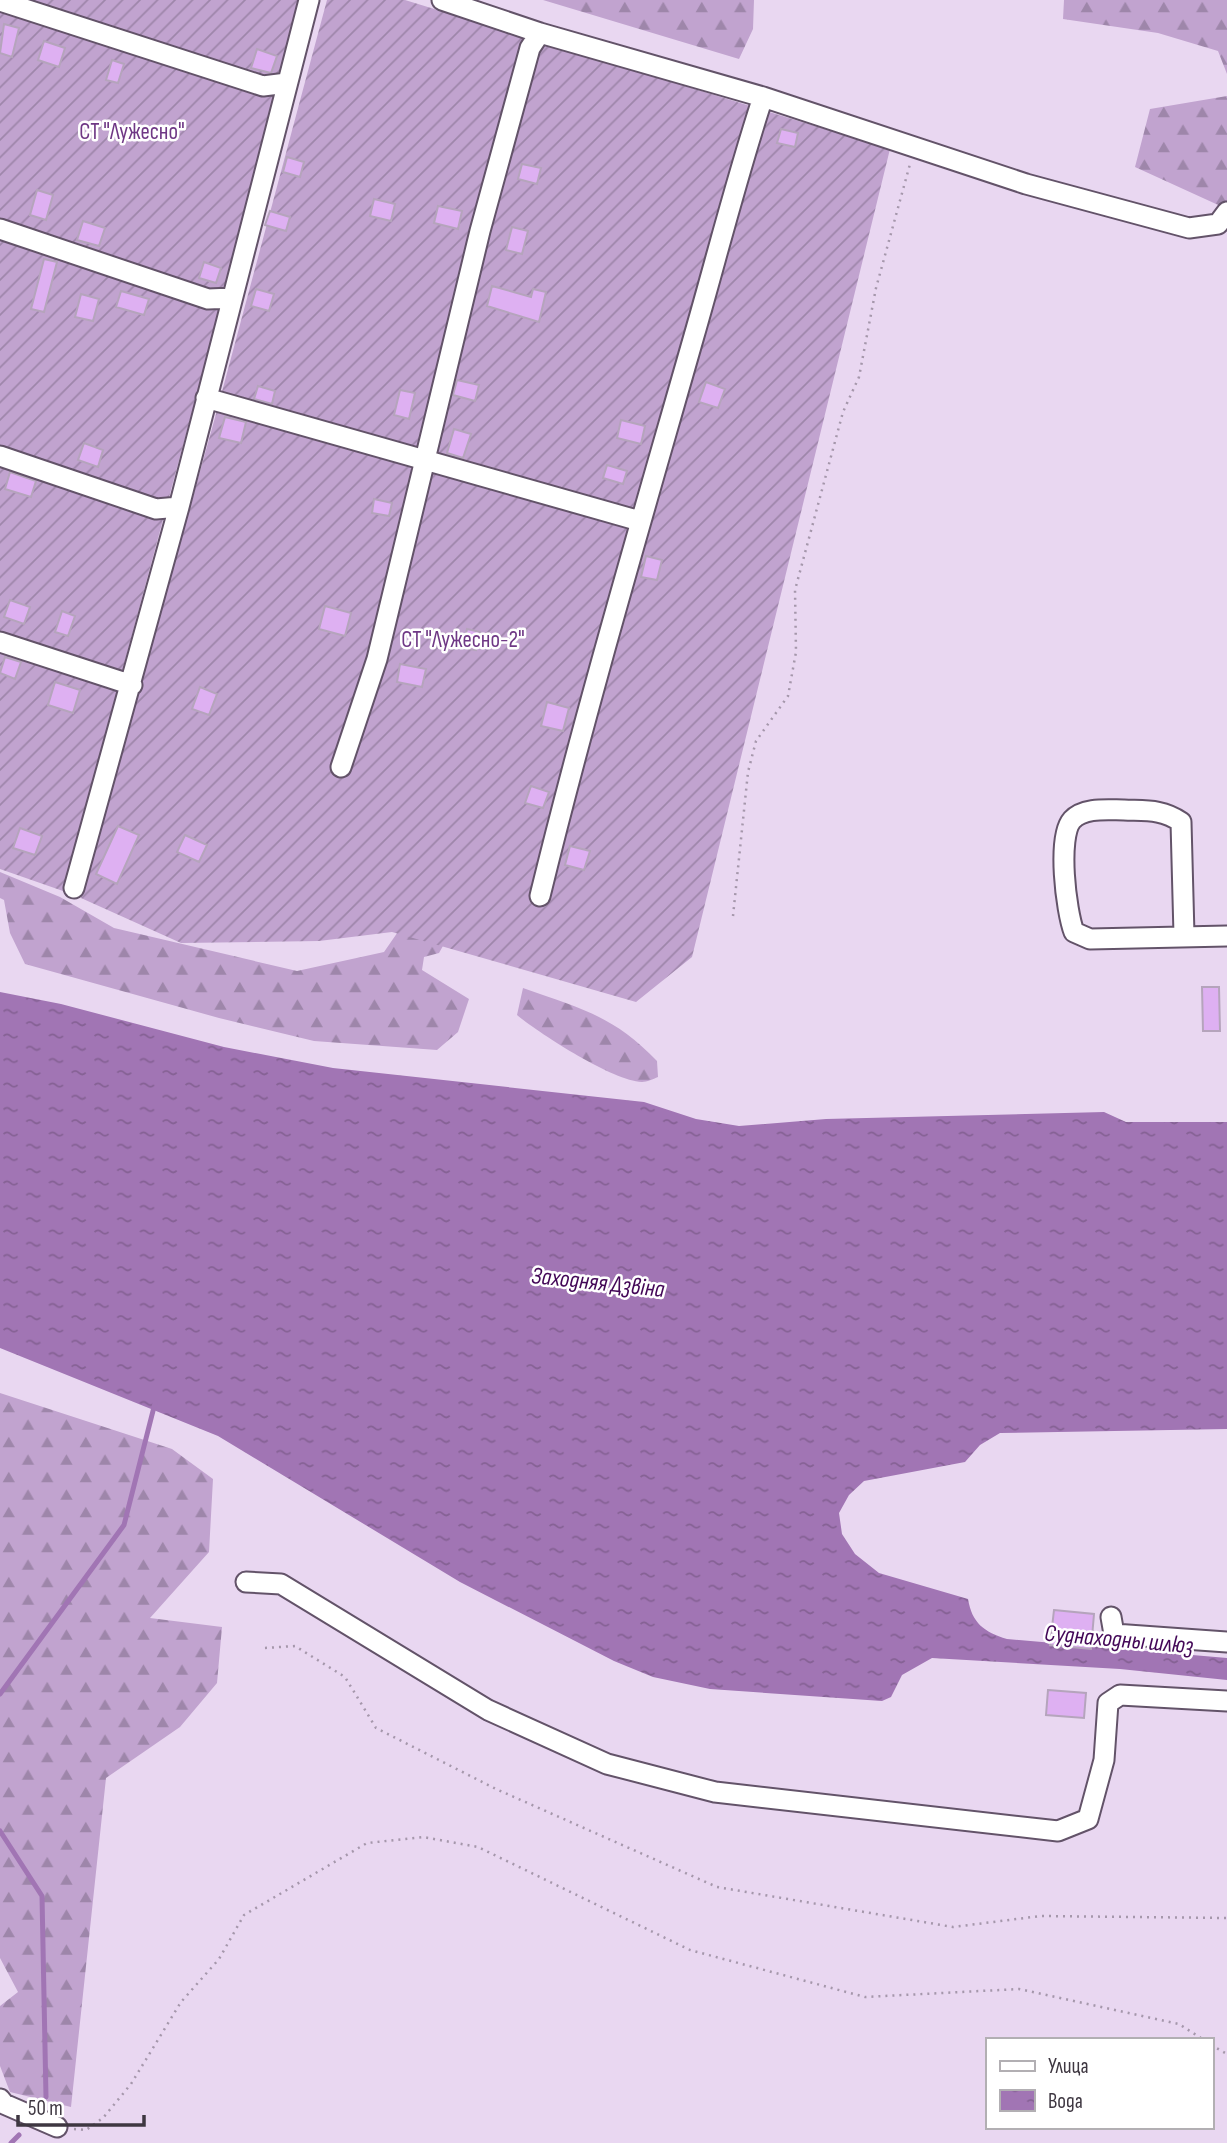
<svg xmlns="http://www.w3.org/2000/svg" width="1227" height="2143" font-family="'Sofia Sans Condensed',sans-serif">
<defs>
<pattern id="forest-firs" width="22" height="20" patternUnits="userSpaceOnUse" patternTransform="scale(1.75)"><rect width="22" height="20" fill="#c1a3cf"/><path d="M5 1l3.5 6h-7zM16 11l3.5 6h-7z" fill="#9e86aa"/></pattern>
<pattern id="garden-furrows" width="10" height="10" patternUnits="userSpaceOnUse" patternTransform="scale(1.75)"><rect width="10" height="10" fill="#c1a3cf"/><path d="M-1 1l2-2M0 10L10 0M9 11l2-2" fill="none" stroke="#9e86aa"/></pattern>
<pattern id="water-ripples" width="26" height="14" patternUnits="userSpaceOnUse" patternTransform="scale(1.75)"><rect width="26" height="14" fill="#a175b4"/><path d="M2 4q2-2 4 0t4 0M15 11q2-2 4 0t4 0" fill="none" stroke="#856194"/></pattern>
</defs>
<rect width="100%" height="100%" fill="#e9d7f1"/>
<path fill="url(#forest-firs)" d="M543,0H754L753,29L739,59Z
M1064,0H1227V74L1218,51L1158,33L1063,19Z
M1227,96V209L1135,167L1150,109Z
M0,872L60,897L114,928L297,971L384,952L402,926L457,921L439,953L424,957L422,970L469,999L458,1032L437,1050L314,1041L219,1018L25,964L10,933L4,900L0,898Z
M523,988C580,1008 614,1016 657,1061L658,1077C653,1079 647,1082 642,1082C613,1081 540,1034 517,1015Z
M0,1393L172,1449L213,1479L209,1552L150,1618L222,1627L217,1683L180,1727L106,1778L71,2107L10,2092L0,2066V2006L18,1992L0,1958Z"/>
<path fill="url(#garden-furrows)" d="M0,0H303L63,891L0,869Z
M327,0H405L890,149L692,957L636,1002L392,932L319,941L181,943L81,898L216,414Z"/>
<path fill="url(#water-ripples)" d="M0,992L61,1004L224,1047L333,1068L644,1102L696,1119L739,1126L826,1119L1104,1112L1126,1122H1227V1429L1000,1433L980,1445L965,1462L864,1481L849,1495L839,1513L842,1534L855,1554L879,1573L968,1599C972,1623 984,1632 1007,1639L1227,1658V1680L1120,1669L932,1658L902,1675L891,1697L882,1701L710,1689L653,1677L614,1661L460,1582L218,1436L0,1348Z"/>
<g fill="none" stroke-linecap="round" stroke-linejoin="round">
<path stroke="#a175b4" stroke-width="5" d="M0,1694L124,1525L155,1403
M0,1831L42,1896L46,2097
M11,2143L19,2135"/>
</g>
<path fill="#deb0f2" stroke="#b5a4bc" stroke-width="2" d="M4,24L19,28L12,57L0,53Z
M44,41L65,48L59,67L38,60Z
M257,49L277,56L271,73L251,68Z
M112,60L124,64L118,83L106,80Z
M781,129L798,133L795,147L777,143Z
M287,157L304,162L300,177L283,172Z
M522,164L541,168L537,184L518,179Z
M37,190L53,195L46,220L30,215Z
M374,199L395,204L391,221L370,216Z
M438,206L462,211L458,229L434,223Z
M270,211L290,217L286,231L265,225Z
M83,221L105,228L99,246L77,240Z
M512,227L528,231L522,254L506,250Z
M44,259L57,262L44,312L31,309Z
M204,262L221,268L216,283L199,278Z
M492,286L531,297L533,289L546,292L539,322L487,306Z
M256,289L274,294L269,311L251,306Z
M121,291L149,299L144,315L116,307Z
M81,294L99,299L93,321L75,317Z
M457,380L479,385L475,401L453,395Z
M706,382L725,389L718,408L699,402Z
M258,386L275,391L272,404L254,399Z
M400,390L415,393L409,419L394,415Z
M225,417L246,422L241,443L219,438Z
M621,420L645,426L641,444L617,438Z
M454,429L471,434L463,458L447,453Z
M84,443L103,450L98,467L78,460Z
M607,465L627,471L623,484L603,478Z
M10,472L36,481L31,497L5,489Z
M374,499L392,503L389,516L372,513Z
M646,556L662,560L657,580L641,577Z
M10,600L30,607L24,624L4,617Z
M325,606L351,613L345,636L319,629Z
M62,611L75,616L68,636L55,632Z
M467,629L480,632L476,650L463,648Z
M5,657L21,662L15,679L0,673Z
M400,664L426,669L422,687L397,682Z
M55,682L80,690L73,713L48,705Z
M200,687L217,694L209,715L192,709Z
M547,702L569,708L563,731L541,726Z
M531,786L549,792L543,808L525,803Z
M118,826L139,835L117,884L96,874Z
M20,828L42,836L35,855L13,848Z
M185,835L207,845L199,862L177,852Z
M570,846L590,851L584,870L565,865Z
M1202,987H1219L1220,1031H1203Z
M1054,1610L1094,1614L1091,1649L1050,1645Z
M1048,1690L1086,1693L1084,1718L1046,1715Z"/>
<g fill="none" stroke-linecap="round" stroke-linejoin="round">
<defs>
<path id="minor" d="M442,0L540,33L763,97L1026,184L1189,228L1218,224L1227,212
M0,1L263,86L287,83
M0,229L208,299L232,298
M206,398L640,521
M0,456L156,509L179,507
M0,642L132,685
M341,767L377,659L480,231L530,48L540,33
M74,888L179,507L309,0
M540,896C586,708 641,522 694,336C717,256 737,176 763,97
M1184,935L1181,822C1162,809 1146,811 1124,810C1108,810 1084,807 1072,820C1057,837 1066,911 1074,932L1090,939L1227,936
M246,1582L281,1584L488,1710L607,1764L715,1792L1058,1831L1088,1819L1104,1760L1108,1703L1120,1695L1227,1701
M1111,1617L1114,1634L1227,1642
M0,2099L4,2104L57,2127"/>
</defs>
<use href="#minor" stroke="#635369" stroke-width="23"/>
<path stroke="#a597ab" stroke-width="2.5" stroke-dasharray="2 5" stroke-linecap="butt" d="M733,916L748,772L756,741L788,696L796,652L795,590L843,412L859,377L876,288L910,164
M265,1648L295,1646L345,1677L376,1728L496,1789L717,1887L953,1927L1041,1916L1227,1918
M1211,2045L1227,2054
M74,2129L86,2130L103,2118L131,2084L181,2002L219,1959L244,1915L367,1843L423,1837L478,1847L690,1950L865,1997L1019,1989L1179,2024L1204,2040"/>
<use href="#minor" stroke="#fff" stroke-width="19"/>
</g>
<g text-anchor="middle" stroke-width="5" stroke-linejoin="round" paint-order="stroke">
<g font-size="23" fill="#6f3885" stroke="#fff">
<text x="132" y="139">СТ "Лужесно"</text>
<text x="463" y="647">СТ "Лужесно-2"</text>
</g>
<g font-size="24" font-style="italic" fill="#430757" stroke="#fff">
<text transform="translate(598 1282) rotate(6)" y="8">Заходняя Дзвіна</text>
<text transform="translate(1119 1639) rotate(5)" y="8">Суднаходны шлюз</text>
</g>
</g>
<rect x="986" y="2038" width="228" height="91" fill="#ffffff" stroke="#b2afb3" stroke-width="2"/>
<rect x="1000" y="2061" width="35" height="10" fill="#ffffff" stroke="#b2afb3" stroke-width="2"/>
<text x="1048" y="2073" font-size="21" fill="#3e3741">Улица</text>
<rect x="1000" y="2090" width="35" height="21" fill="url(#water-ripples)" stroke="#b2afb3" stroke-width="2"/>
<text x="1048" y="2108" font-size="21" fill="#3e3741">Вода</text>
<path d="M18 2115v10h126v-10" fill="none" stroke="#3e3741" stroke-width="3.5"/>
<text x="28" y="2115" font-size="21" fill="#3e3741" stroke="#ffffff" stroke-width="5" paint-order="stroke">50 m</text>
</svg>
